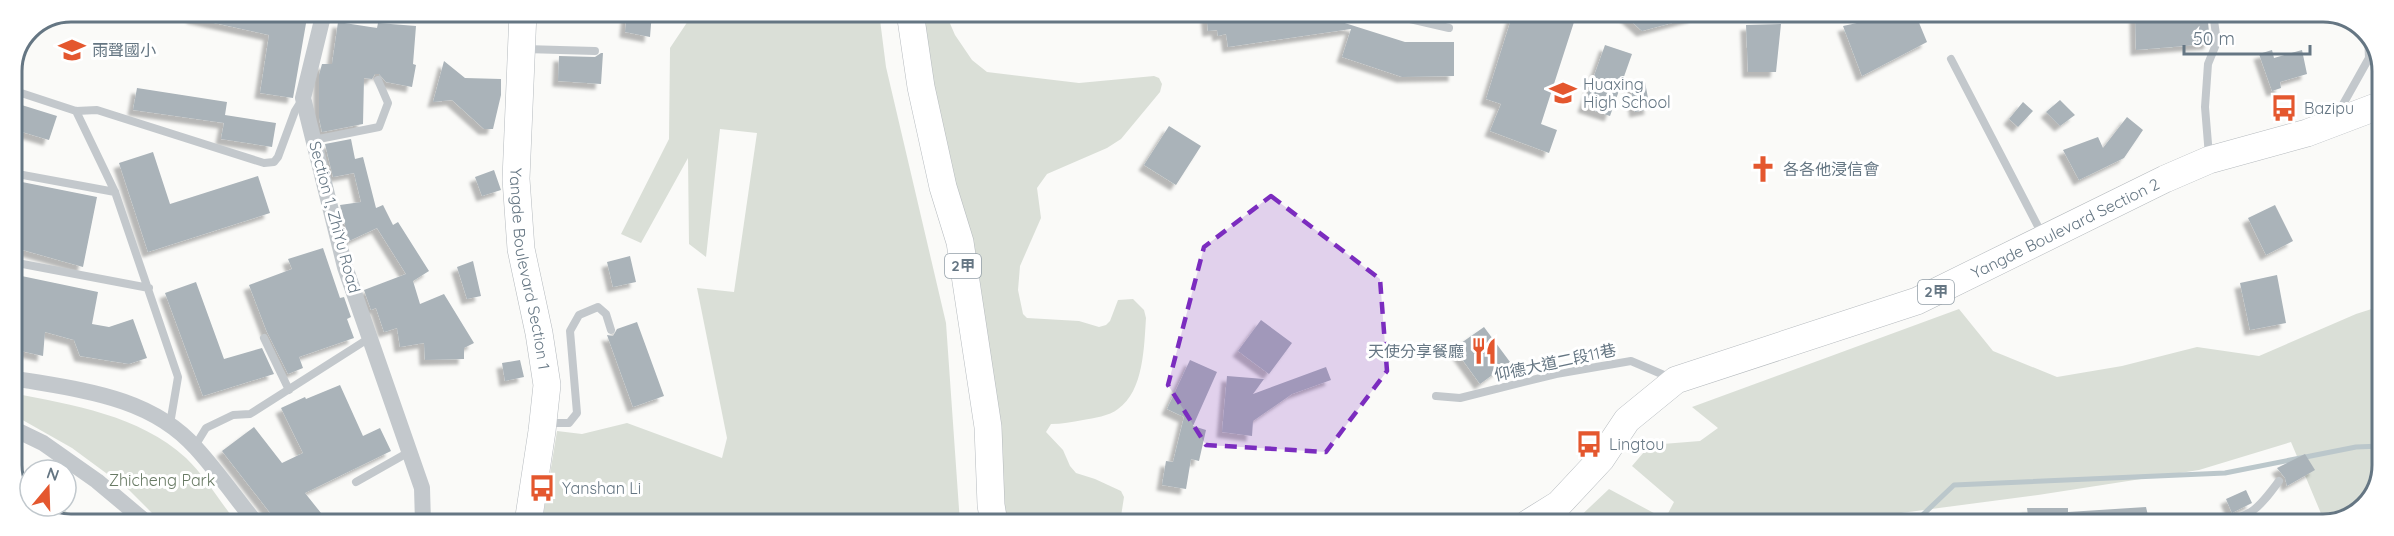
<svg xmlns="http://www.w3.org/2000/svg" width="2394" height="536" font-family="Quicksand,'Noto Sans TC',sans-serif">
<defs>
<filter id="shadow"><feDropShadow dx="-5.5" dy="5.5" stdDeviation="1.5" flood-color="#0004"/></filter>
</defs>
<rect width="100%" height="100%" fill="#fafaf8"/>
<path fill="#dadfd7" d="M694,12H879L886,67L946,323L960,523H542L557,431L582,434L627,423L722,458L727,438L697,288L734,292L757,133L720,129L706,257L689,244L688,158L641,243L621,234L669,139L670,48Z
M913,12H945L955,35L972,60L987,72L1079,83L1154,76L1159,78L1162,84L1160,92L1121,139L1107,148L1047,174L1037,188L1041,218L1020,266L1018,290L1023,314L1027,318L1079,321L1099,327L1106,325L1110,321L1118,300L1133,299L1144,310L1146,318C1144,346 1144,391 1118,409C1109,416 1094,418 1083,420C1072,422 1062,424 1051,424L1046,432L1063,450L1070,466L1076,473L1095,479L1121,491L1124,497L1120,523H998Z
M2381,306V476L2361,509L2325,523L2291,442L2199,470L2038,495L1901,513L1877,524H1572L1609,489L1665,519L1674,502L1632,466L1650,445L1700,441L1718,428L1692,407L1959,309L1993,351L2057,377L2122,366L2197,347L2259,356L2356,314Z
M12,393C73,405 139,415 186,458C204,475 221,503 237,523H162L129,490L72,448L12,414Z
M31,506H59L81,523H60Z"/>
<g fill="none" stroke-linecap="round" stroke-linejoin="round">
<path stroke="#bbc7cb" stroke-width="5" d="M1913,524L1954,485L2225,473L2356,447L2381,446"/>
</g>
<path fill="#aab3b9" filter="url(#shadow)" d="M193,12H308L293,98L260,93L269,35L192,18Z
M627,12H652L650,37L625,32Z
M1206,13H1313L1405,42H1454V76L1402,77L1342,57L1351,29L1228,47L1226,34L1218,36L1217,30L1208,31Z
M1513,13H1556L1575,19L1541,124L1557,130L1549,153L1490,131L1501,104L1486,99Z
M1622,13H1694V17L1642,31Z
M1903,13H1915L1927,42L1862,76L1843,26Z
M2135,13H2207L2210,41L2209,44L2136,50Z
M338,22L377,28L378,23L416,26L413,64L416,65L412,87L386,82L379,74H375L372,79L364,78L363,124L322,132L319,118V75L322,64H332Z
M1781,24L1776,72H1748L1746,25Z
M1605,45L1632,54L1610,116L1583,107Z
M2272,50L2274,58L2302,50L2307,74L2280,82L2281,88L2272,91L2259,54Z
M601,53H603L601,84L558,81L559,56L595,57Z
M444,61L465,78L501,79V95L493,129H484L452,100L433,102Z
M1645,82L1650,109L1635,112L1630,84Z
M137,88L227,102L225,115L276,123L272,147L221,139L224,123L133,110Z
M2060,100L2075,115L2060,126L2046,112Z
M12,102L57,116L49,140L12,129Z
M2023,102L2033,111L2018,127L2009,119Z
M2127,117L2143,130L2124,158L2079,180L2063,150L2098,137L2103,148Z
M1169,126L1201,146L1176,185L1144,165Z
M351,139L355,159L363,157L376,208L383,205L393,225L398,222L429,271L413,281L420,304L444,294L474,343L464,348V359L425,360L424,343L400,347L397,328L384,332L376,308L371,310L364,290L406,274L377,228L349,241L340,205L361,202L354,173L333,177L325,144Z
M153,152L170,204L258,176L270,213L148,252L119,163Z
M494,170L501,190L482,196L475,177Z
M12,180L97,197L83,267L12,247Z
M2275,205L2293,241L2266,255L2248,218Z
M323,248L340,298L344,297L351,317L347,319L354,338L299,357L303,368L288,374L267,332L249,285L292,269L288,259Z
M630,256L636,282L613,287L607,262Z
M473,261L481,296L467,299L457,267Z
M12,274L98,292L92,324L109,327L133,319L147,358L129,364L80,356L74,340L45,332L43,356L12,349Z
M2277,275L2286,323L2250,330L2240,283Z
M196,282L224,359L262,348L274,374L203,396L165,293Z
M1261,320L1292,343L1269,374L1238,351Z
M637,322L664,396L633,407L607,335L613,336L617,329Z
M1484,327L1510,362L1480,384L1454,348Z
M520,360L524,377L505,381L502,363Z
M1190,360L1217,372L1193,426L1206,430L1199,461L1191,459L1186,489L1162,485L1166,461L1173,462L1184,417L1167,409Z
M1326,367L1331,380L1292,394L1253,421L1252,436L1222,432L1227,376L1264,379L1253,394Z
M340,385L363,436L380,428L391,451L305,493L329,523H278L222,451L254,427L282,463L303,453L281,408L305,397L306,399Z
M2305,454L2315,470L2287,486L2285,478L2277,468Z
M2246,490L2252,503L2232,513L2226,499Z
M2146,507L2150,524H2029L2027,508H2068V512Z"/>
<g fill="none" stroke-linecap="round" stroke-linejoin="round">
<defs>
<g id="primary">
<path id="s1" d="M523,12L516,179L521,249L539,333L547,385L542,431L528,523"/>
<path d="M910,12L921,87L943,187L960,242L988,427L991,505L994,523"/>
<path id="s2" d="M1527,524L1559,504L1601,459L1627,420L1676,380L1917,301L2165,179L2209,160L2307,133L2381,105"/>
</g>
</defs>
<use href="#primary" stroke="#b5babe" stroke-width="28"/>
<path stroke="#c3c8cc" stroke-width="8" d="M1384,13L1449,28
M525,49L595,51
M1951,59L2043,236
M12,90L76,111L97,110L264,163L274,162L278,157L295,111L303,98
M76,111L115,192L178,377L170,424
M2337,115L2369,58L2368,35
M314,140L379,127L388,103L378,80
M2209,156L2205,107L2208,64L2217,42L2213,13
M12,173L115,192
M12,262L149,288
M264,338L289,390
M1436,396L1460,398L1556,374L1631,361L1671,378
M547,423H569L577,413L570,331L579,315L598,307L606,314L611,330
M195,446L206,428L233,415L250,414L371,337
M356,482L409,452
M2219,524C2254,513 2256,512 2279,481"/>
<path stroke="#c3c8cc" stroke-width="16" d="M324,12L303,98L345,267L422,488L423,523
M12,378C78,390 149,395 196,448C217,471 236,498 256,523
M12,428L43,443L97,481L147,523"/>
<use href="#primary" stroke="#fff" stroke-width="27"/>
</g>
<path fill="#7b2cbf" fill-opacity="0.2" stroke="#7b2cbf" stroke-width="4.5" stroke-dasharray="12 8" stroke-linejoin="round" d="M1271,196L1380,279L1387,371L1326,452L1206,445L1168,385L1204,247Z"/>
<defs>
<symbol id="school-bare" viewBox="-9 -9 18 18"><path d="M0-5L7-2L0 1L-7-2ZM-4 1L0 2.5L4 1V4Q0 6-4 4Z" fill="#e4572e" stroke="#fff" stroke-width="2.5" paint-order="stroke"/></symbol>
<symbol id="bus-bare" viewBox="-9 -9 18 18"><path d="M-5-6H5V4H4V6H2V4H-2V6H-4V4H-5ZM-3.5-4V0h7V-4ZM-3.5 1.2v1.5H-2V1.2ZM2 1.2v1.5H3.5V1.2Z" fill="#e4572e" stroke="#fff" stroke-width="2.5" paint-order="stroke"/></symbol>
<symbol id="church-bare" viewBox="-9 -9 18 18"><path d="M-1.2-6h2.4v3.5h3.3v2.4h-3.3V6h-2.4V-.1h-3.3v-2.4h3.3Z" fill="#e4572e" stroke="#fff" stroke-width="2.5" paint-order="stroke"/></symbol>
<symbol id="restaurant-bare" viewBox="-9 -9 18 18"><path d="M-5-6h1v4h1v-4h1v4h1v-4h1v5L-1.5 .5V6h-2V.5L-5-1ZM5-6V6H3V1.5H1.5Q1.5-4 5-6Z" fill="#e4572e" stroke="#fff" stroke-width="2.5" paint-order="stroke"/></symbol>
</defs>
<g fill-rule="evenodd">
<use href="#school-bare" x="53" y="31" width="38" height="38"/>
<use href="#school-bare" x="1544" y="74" width="38" height="38"/>
<use href="#bus-bare" x="2265" y="89" width="38" height="38"/>
<use href="#church-bare" x="1744" y="150" width="38" height="38"/>
<use href="#restaurant-bare" x="1465" y="332" width="38" height="38"/>
<use href="#bus-bare" x="1570" y="425" width="38" height="38"/>
<use href="#bus-bare" x="523" y="469" width="38" height="38"/>
</g>
<g text-anchor="middle" stroke-width="6" stroke-linejoin="round" paint-order="stroke">
<g fill="#fff" stroke="#939fa8" stroke-width="1.5">
<rect x="945" y="254" width="36" height="24" rx="4.5"/>
<rect x="1918" y="280" width="36" height="24" rx="4.5"/>
</g>
<g font-size="15" font-weight="bold" fill="#657683">
<text x="963" y="271">2甲</text>
<text x="1936" y="297">2甲</text>
</g>
<g font-size="16" fill="#657683" stroke="#fff" text-anchor="start">
<text x="92" y="56">雨聲國小</text>
<text x="1583" y="90">Huaxing<tspan x="1583" dy="18">High School</tspan></text>
<text x="2304" y="114">Bazipu</text>
<text x="1783" y="175">各各他浸信會</text>
<text x="1464" y="357" text-anchor="end">天使分享餐廳</text>
<text x="1609" y="450">Lingtou</text>
<text x="562" y="494">Yanshan Li</text>
</g>
<g font-size="16" fill="#657683" stroke="#fff">
<text transform="translate(335 217) rotate(75)" y="6">Section 1, ZhiYu Road</text>
<text dy="6" stroke="none"><textPath href="#s2" startOffset="628">Yangde Boulevard Section 2</textPath></text>
<text dy="6" stroke="none"><textPath href="#s1" startOffset="258">Yangde Boulevard Section 1</textPath></text>
<text transform="translate(1555 362) rotate(-12)" y="6">仰德大道二段11巷</text>
</g>
<g font-size="16" fill="#687a64" stroke="#fff">
<text x="162" y="486">Zhicheng Park</text>
</g>
</g>
<path d="M0 0H2394V536H0ZM71 22H2323A49 49 0 0 1 2372 71V465A49 49 0 0 1 2323 514H71A49 49 0 0 1 22 465V71A49 49 0 0 1 71 22Z" fill="#fff" fill-rule="evenodd"/>
<path fill="none" stroke="#657683" stroke-width="3" d="M71 22H2323A49 49 0 0 1 2372 71V465A49 49 0 0 1 2323 514H71A49 49 0 0 1 22 465V71A49 49 0 0 1 71 22Z"/>
<g transform="translate(48 488) rotate(19)"><circle r="28" fill="#ffffff" stroke="#c1c8cd" stroke-width="1.5"/>
<path d="M0-4.5L10 22L0 15L-10 22Z" fill="#e4572e"/>
<text y="-9" font-size="16" font-weight="bold" text-anchor="middle" fill="#657683">N</text>
</g>
<path d="M2184 45v9h126v-9" fill="none" stroke="#657683" stroke-width="3"/>
<text x="2193" y="45" font-size="18" fill="#657683" stroke="#ffffff" stroke-width="4.5" paint-order="stroke">50 m</text>
</svg>
